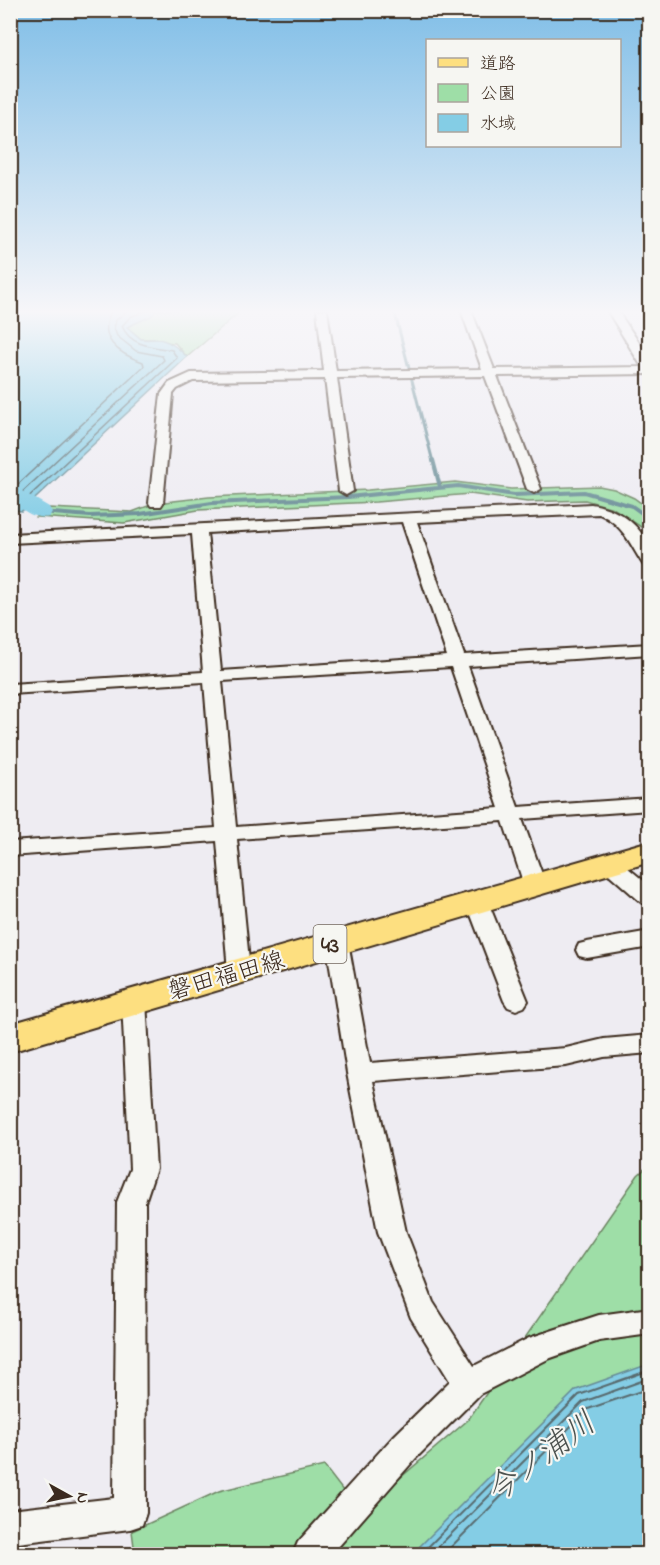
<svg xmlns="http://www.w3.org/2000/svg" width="660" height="1565" font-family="'Indie Flower','Klee One',sans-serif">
<rect width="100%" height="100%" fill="#eeecf2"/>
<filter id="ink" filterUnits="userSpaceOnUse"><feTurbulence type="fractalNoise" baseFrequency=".0167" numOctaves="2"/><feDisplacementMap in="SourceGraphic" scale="12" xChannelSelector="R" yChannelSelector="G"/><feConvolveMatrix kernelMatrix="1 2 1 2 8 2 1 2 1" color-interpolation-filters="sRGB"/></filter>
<g filter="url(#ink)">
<path fill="#9edea7" stroke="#6c8462" stroke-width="1.5" d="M156,310H242L187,357L175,343L162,342L158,339H141L127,327L151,316Z
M455,482L511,489L599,486L614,489L634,498L649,509L650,533L613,508L585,500L527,502L470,494L376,502L198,510L124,523L36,517L49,508L132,512L156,503L209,497L368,490Z
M649,1165V1554H135L132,1531L219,1491L324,1466L344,1492L312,1553L468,1420L638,1175Z"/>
<path fill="#84cde5" stroke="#678c95" stroke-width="1.5" d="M10,310H156L151,316L127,327L141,339C147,340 151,339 157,339C169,340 178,348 187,357L22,511L11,510Z
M649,1364V1551L644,1554H412L576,1390Z"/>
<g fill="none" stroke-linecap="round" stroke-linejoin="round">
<path stroke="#586b6e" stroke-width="1.5" d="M10,487H15L144,366L143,362C118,354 96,338 112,310
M10,496H18L164,360L162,356L136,351L117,336L114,328L116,320L128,310
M10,504H21L177,358L172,350C153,347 130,346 122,326L130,317L148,310"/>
<path stroke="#586b6e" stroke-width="2" d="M421,1554L579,1395L650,1370
M431,1554L583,1402L650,1378
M444,1554L588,1409L650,1388"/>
<path stroke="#678c95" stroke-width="3" d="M394,310L433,462"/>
<path stroke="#678c95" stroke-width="4" d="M433,460L440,487
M41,512L90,516L140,514L212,503L348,497L458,486L514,495L584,492L632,506L650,519"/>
<path fill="#84cde5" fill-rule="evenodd" d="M10,486L17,488L49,507L52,512L49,517C33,520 23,509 10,501Z"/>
<defs>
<path id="minor" d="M317,310H327L336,371L482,369L461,310H471L494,369L642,367L607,310H617L650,359V374L497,376L541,489L534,493L527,489L485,376L337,378L353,491L346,495L339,491L325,379L193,381L177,389L173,394L163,503L161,506H151L149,503L161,394L169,383L191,373L324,371Z
M591,504C616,508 641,523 649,549C651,555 650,563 650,569L645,567C631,547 624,524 599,514L417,522L464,655L650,644V654L468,666L518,807L650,798V810L522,819L546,885L543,890L535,892L527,890L524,885L503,821L237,839L250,971L247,977L239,979L231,977L228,971L217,841L10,856V842L216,828L204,682L10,694V684L203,672L192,534L10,543V534ZM402,522L447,656L221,671L207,533ZM451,667L499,808L236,827L222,681Z
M609,856L616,858L650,886V905L642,903L602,868L599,863L602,858Z
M477,895L485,897L488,902L528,1001L524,1007L516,1010L508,1007L504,1001L466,902L469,897Z
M650,931V947L587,958L579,956L576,950L579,944L587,942Z
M337,934L345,937L348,942L370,1063L566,1048L604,1039L650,1035V1053L604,1057L566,1066L373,1081L406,1232L433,1302L474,1366L529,1338L599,1315L650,1308V1334L599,1341L548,1359L480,1394L415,1459L332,1554H293L298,1542L393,1437L450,1381L411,1318L378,1232L347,1073L326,942L329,937Z
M134,992L142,995L146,1001L156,1169L145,1202L146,1513L142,1525L130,1529L10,1544V1510L114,1498L117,1202L130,1169L122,1001L126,995Z"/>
<path id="primary" d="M650,841V862L10,1052V1024Z"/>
</defs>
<use href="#minor" stroke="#3b2a1e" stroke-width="4"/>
<use href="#primary" stroke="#3b2a1e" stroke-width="4"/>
<use href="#minor" fill="#f6f6f2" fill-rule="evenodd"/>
<use href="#primary" fill="#fddf80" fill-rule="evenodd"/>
</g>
</g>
<linearGradient id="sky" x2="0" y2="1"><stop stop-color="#80bee7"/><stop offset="0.59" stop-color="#f7f6f9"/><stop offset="1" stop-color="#f7f6f9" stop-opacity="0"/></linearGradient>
<rect width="660" height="529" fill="url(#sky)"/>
<g text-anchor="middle" stroke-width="4.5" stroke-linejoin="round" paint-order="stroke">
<rect fill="#f6f6f2" stroke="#73675e" stroke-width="1.5" x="313.5" y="925" width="33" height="38" rx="4.5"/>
<g font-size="22" font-weight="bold" fill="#3b2a1e">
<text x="330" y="952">43</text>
</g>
<g font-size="24" fill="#3b2a1e" stroke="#f6f6f2">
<text transform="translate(226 975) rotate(-16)" y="8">磐田福田線</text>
</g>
<g font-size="32" font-style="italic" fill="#4d5350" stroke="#f6f6f2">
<text transform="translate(540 1456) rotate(-37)" y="11">今ノ浦川</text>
</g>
</g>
<rect width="660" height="1565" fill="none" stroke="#f6f6f2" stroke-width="36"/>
<rect x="18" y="18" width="624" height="1529" fill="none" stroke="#3b2a1e" stroke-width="2" filter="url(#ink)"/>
<rect x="426" y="39" width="195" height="108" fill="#f6f6f2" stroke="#aba49d" stroke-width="1.5"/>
<rect x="438" y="58" width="30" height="9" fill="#fddf80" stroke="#aba49d" stroke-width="1.5"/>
<text x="480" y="69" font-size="18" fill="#3b2a1e">道路</text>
<rect x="438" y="84" width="30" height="18" fill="#9edea7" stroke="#aba49d" stroke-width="1.5"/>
<text x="480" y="99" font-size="18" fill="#3b2a1e">公園</text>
<rect x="438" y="114" width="30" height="18" fill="#84cde5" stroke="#aba49d" stroke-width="1.5"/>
<text x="480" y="129" font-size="18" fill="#3b2a1e">水域</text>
<g transform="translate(69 1496) rotate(98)" stroke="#f6f6f2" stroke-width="4.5" paint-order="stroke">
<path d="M0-4.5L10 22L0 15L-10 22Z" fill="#3b2a1e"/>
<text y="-9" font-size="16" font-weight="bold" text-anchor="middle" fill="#3b2a1e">N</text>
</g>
</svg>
